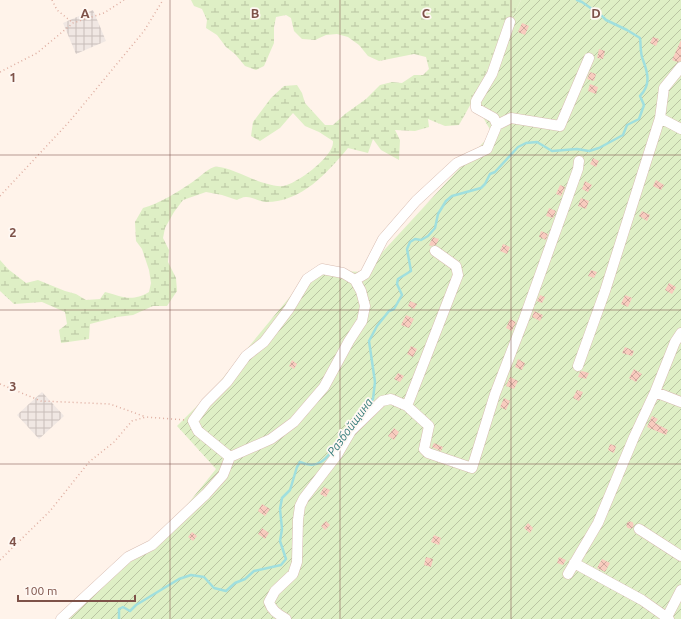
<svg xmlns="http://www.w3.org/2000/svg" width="681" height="619" font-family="Ubuntu,sans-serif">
<defs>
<pattern id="industrial-grid" width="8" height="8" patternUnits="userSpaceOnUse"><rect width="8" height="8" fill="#f0e7e3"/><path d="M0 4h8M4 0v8" fill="none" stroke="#c8beba"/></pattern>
<pattern id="wetland-marsh" width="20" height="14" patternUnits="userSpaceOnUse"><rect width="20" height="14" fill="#deefc5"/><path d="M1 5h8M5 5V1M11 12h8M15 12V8" fill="none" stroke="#b9c4a2"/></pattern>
<pattern id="garden-furrows" width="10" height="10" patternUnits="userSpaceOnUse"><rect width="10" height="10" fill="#deefc5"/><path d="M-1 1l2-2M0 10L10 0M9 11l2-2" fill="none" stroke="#b9c4a2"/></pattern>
<pattern id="building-cross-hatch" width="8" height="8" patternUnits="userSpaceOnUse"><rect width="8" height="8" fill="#f8cbbe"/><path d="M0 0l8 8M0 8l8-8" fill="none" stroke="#cea79c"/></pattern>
</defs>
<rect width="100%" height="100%" fill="#fff3ea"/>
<path fill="url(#industrial-grid)" d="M93,10L106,41L76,54L63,23Z
M42,392L64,416L39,439L17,415Z"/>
<path fill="url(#wetland-marsh)" d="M191,0H521L473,100L459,125L445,126L428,119L429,127L415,131L395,130L400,140L399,160L381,150L373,139L368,153L348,148C327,173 302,202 266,202C259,202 252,196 245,197C243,197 239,199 237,200L222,195L206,192L183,200L174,212L165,228L163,238L169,250L168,262L176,278L177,291L167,306H153L133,315L117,317L90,324L89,339L61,343L59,330L67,324L65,312L42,302L14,304L0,291V260L8,269L26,283L38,280L65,291L76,294L86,300L100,299L105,292C123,297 132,302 149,292L151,283L149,270L142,249L136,241L135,222L143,208C160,203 176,193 191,183C199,178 206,170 214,167C226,164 254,182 268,184C272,185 279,187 283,186C296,184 335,156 333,141L319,132L305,126L293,113L280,128L260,141L251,136L253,122L271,98L284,86L297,85L302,93L305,103L325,125H333L345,114L366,99L380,85L392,82L402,83L414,75H423L429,69L426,57L414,54L379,61L368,56L359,45L348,37L337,34L326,35L315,40L302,39L294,31L291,18L286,15L276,17L274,27V43L264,66L256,70L245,66L235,54L226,47L217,35L206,28L207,20L202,9L194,6Z"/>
<path fill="url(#garden-furrows)" d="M521,0H681V619H62L166,531L216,469L177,426L213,390L312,270L364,272L492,133L473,100Z"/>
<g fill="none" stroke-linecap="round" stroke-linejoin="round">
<path stroke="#a0dfde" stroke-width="2.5" d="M353,423L360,412L373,399L375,382L369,341L377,326L389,311L394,309L402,295L397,284L398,279L411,271L407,249L410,242L415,239L421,240L428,236L435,228L438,214L446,201L452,196L481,188L485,184L490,174L495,172L518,147L526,143L537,142L552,151L577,149L589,151L599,148L623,135L627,125L639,119L644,105L640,96C651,85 648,73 643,60C640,54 641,45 640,38L627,30L606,20L602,16L582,2L577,0
M119,619V609L123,607L130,611L136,605L179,579L191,575L204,577L214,588L226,591L235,583L245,579L254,571L281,565L286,559L280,541L282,529L280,509L282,498L290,490L297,467L300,462C319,471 328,457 338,443"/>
</g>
<path fill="url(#building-cross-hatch)" d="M522,23L529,26L525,35L518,32Z
M653,37L659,39L656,46L650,43Z
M681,40V61L677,62L672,60Z
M599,49L605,51L603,59L597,58Z
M590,72L596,74L594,81L587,79Z
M590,84L598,87L596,94L588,91Z
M593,158L599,161L596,167L590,164Z
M656,180L664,185L661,190L653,186Z
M585,181L592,185L588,192L582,189Z
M560,185L565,187L561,196L556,194Z
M581,198L589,201L586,209L578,206Z
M549,208L556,211L553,218L546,216Z
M642,211L650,215L647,221L639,216Z
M541,231L548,234L546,240L539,237Z
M433,237L439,239L436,245L431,246L429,245Z
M503,244L510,247L507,254L500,251Z
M591,270L597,272L594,278L588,276Z
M669,283L676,287L672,294L665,290Z
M540,295L545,297L542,303L537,301Z
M625,295L632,298L628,307L621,304Z
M410,301L417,304L414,309L408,306Z
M534,311L543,315L540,321L532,317Z
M406,315L414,319L409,328L401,325Z
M510,319L516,322L512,331L506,328Z
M411,346L417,349L413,357L407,354Z
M625,347L634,351L632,356L622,353Z
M518,359L525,363L522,370L515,367Z
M292,360L297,364L294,369L289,366Z
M634,369L642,374L636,382L629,378Z
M582,371L589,373L586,379L578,377L580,372Z
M398,373L404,376L400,382L394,379Z
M510,377L518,381L514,389L506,386Z
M577,390L583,392L579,401L573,398Z
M504,398L510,401L506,410L500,407Z
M652,416L658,419L655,423L668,430L666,435L647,427Z
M394,428L399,432L394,440L388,436Z
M434,443L443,447L441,451L432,447Z
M610,444L616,446L614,453L608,450Z
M324,487L330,490L326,497L320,494Z
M262,504L270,509L265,516L258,511Z
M326,521L330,525L325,530L321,526Z
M626.5 525a3.5 3.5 0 1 1 7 0a3.5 3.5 0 1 1-7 0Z
M528,523L533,528L530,533L524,528Z
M262,528L269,533L265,539L258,534Z
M192,532L197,536L193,541L188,537Z
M434,535L441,538L439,545L431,542Z
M426,557L433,559L431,567L424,565Z
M559,557L566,560L563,565L557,563Z
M602,559L610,563L605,572L597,568Z"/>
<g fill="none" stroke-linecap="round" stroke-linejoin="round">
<defs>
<path id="minor" d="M681,67L664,88L660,118L681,129
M497,125L494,118L476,108V101L492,74L510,22
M322,269L343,273L355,280L361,291L365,306L362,321L349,341L324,387L294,422L271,439L230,457L198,431L193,421L206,403L227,382L246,356L264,342L289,309L307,279Z
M355,280L365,274L383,239L416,201L457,163L487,149L497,125L511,118L560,126L589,58
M681,333L675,342L655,392L681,402
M578,366L605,291L660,118
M407,406L458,275L456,266L435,251
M639,529L681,556
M574,563L642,600L669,619
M568,574L598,523L634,437L655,392
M61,619L128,557L152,545L206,494L223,475L230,457
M286,619C278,614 272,611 269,602L275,591L293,574L297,562L298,520L300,506L304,498L337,455L351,431L382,401L391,399L407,406L429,426L424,449L428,453L472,468L495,394L524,319L578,169L579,161
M666,619L681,590"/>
</defs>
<use href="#minor" stroke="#d8bdb2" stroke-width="11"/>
<path stroke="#deada0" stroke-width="1.5" stroke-dasharray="1 3" stroke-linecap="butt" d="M52,0L57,10L73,23
M0,72L37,53L73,23L104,13L124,0
M0,196L69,122L144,31L163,0
M0,384L41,401L110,404L146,417
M0,560L50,511L89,462L114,442L132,421L146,417L185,420"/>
<use href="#minor" stroke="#fff" stroke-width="10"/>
</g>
<path fill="none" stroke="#7e5249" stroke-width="1" stroke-opacity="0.55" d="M170,0V619M340,0V619M511,0V619M0,155H681M0,310H681M0,464H681"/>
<g text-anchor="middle" stroke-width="3.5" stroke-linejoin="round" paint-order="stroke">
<g font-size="12" font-style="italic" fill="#377d7c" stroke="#fff8f3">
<text transform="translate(350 427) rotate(-54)" y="4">Разбойщина</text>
</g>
</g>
<g font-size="13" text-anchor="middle" font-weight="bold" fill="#7e5249" stroke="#fff8f3" stroke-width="3.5" stroke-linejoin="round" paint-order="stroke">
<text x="85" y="18">A</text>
<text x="255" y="18">B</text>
<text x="426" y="18">C</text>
<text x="596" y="18">D</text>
<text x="13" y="82">1</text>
<text x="13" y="237">2</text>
<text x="13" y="391">3</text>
<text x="13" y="546">4</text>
</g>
<path d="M18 595v6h117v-6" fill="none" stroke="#7e5249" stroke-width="2"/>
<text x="24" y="595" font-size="12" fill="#7e5249" stroke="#fff8f3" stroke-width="3" paint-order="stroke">100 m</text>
</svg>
